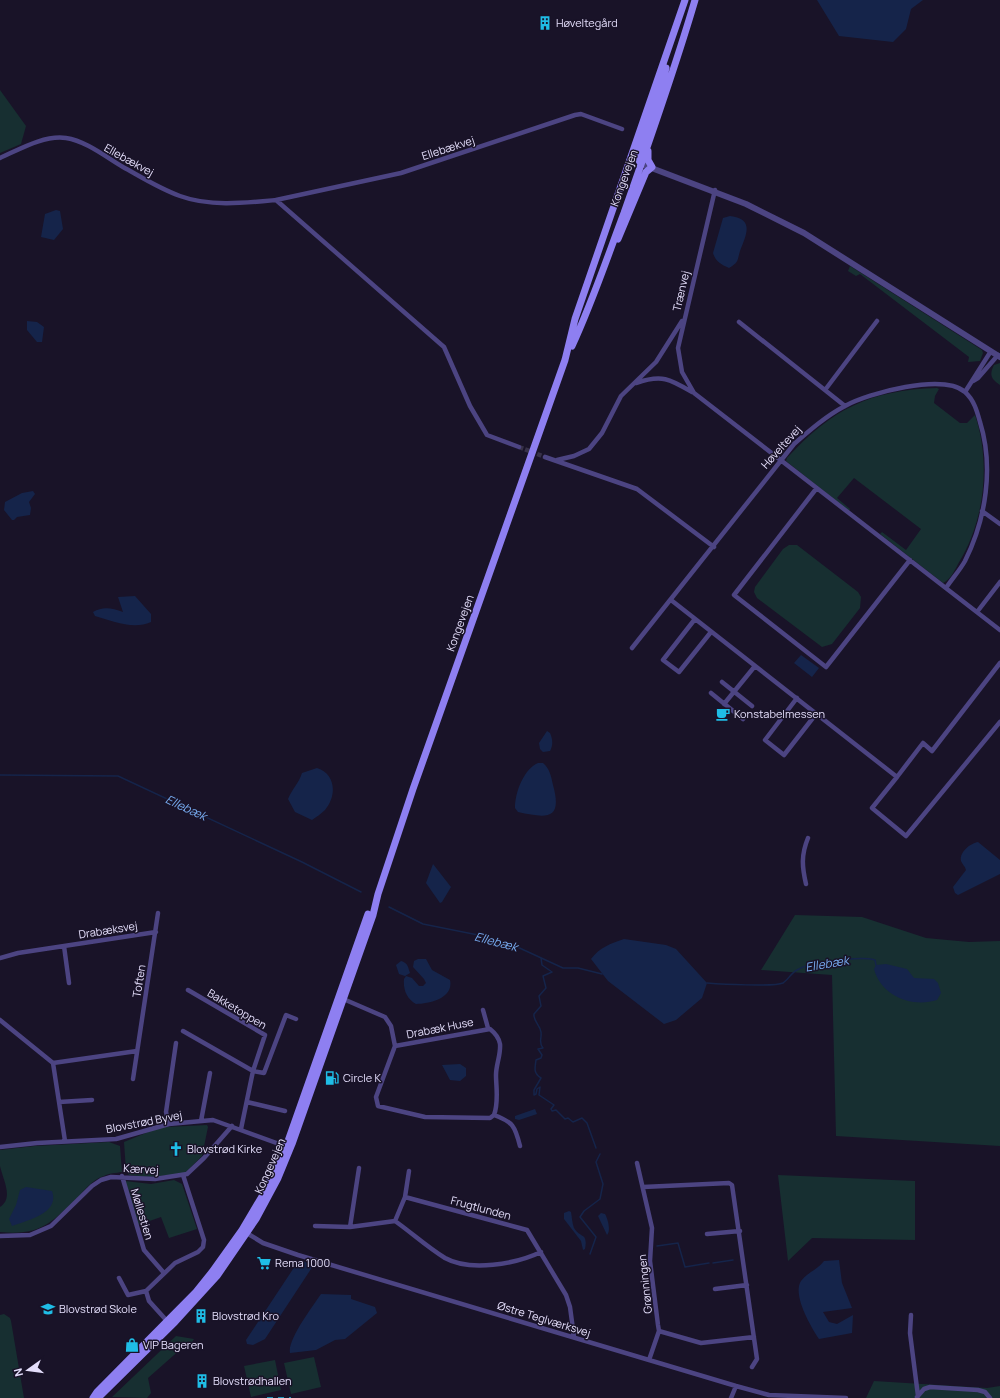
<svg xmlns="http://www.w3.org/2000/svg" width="1000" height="1398" font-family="Manrope,sans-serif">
<rect width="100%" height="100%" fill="#191328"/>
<path fill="#172f31" d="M0,90L26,126L21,144L0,153Z
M850,266L982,350L983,353L980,361L968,362L969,357L860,274L856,276L848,271Z
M1000,363V385C991,379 989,375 994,365Z
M937,388L939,389L935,396L934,403L960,423H967L975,415C991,462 985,521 958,564C955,570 950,580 943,583L880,534L882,532L906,550L921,529L854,478L837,498L850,509L849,511L786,461L787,458C832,409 870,390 937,388Z
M789,545H797L858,592L861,597L860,608L832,644L822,647L757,598L754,592L755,587L783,549Z
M795,915L862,917L926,938L969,942L1000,941V1146L836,1136L832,975L761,970Z
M207,1125L208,1127L202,1156L184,1174L148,1177L129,1175L126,1171L124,1142L153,1130L166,1127Z
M109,1142L120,1146L122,1172C116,1173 109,1173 104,1176C94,1179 87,1187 80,1195C52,1222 42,1236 0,1232V1207C14,1198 3,1180 0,1166C0,1162 0,1155 0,1150L35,1146Z
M778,1175L915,1181V1240L812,1238L788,1261Z
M174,1180L182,1184L197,1229L169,1238L161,1217L138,1225L125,1181L151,1184Z
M4,1314L10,1318L11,1321L24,1398H0V1315Z
M176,1336L194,1339L189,1347L182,1348L148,1378L151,1393L147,1398L112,1397Z
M314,1357L321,1387L291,1394L284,1363Z
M275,1360L281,1390L251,1397L244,1366Z
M874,1381L987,1388L1000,1386V1398H866Z"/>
<path fill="#15244a" d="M817,0H923L911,9L906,29L893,42L839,36Z
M56,210L60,211L63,229L54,240L41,237L45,214Z
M730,216C755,219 746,235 740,251C737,261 739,262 729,268C722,265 715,261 713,253L723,218Z
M27,321L37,322L44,327L42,342H37L27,330Z
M33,491L35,494L29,502L31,508L30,515L17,517L14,520H12L4,510L5,502L22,493Z
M135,596L151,614V622C133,630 113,621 95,616L93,612C103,606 112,608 123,612L118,597Z
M801,655L819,668L812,677L794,663Z
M547,731L550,733C553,740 553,745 550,751L543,752L540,749L539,743Z
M538,763H543C550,769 551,776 553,785C563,821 546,818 518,812L515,808C515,792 524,769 538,763Z
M317,768C336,774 337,796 325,810C321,814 316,817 312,820L295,812L288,799C292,789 299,783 302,773Z
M978,842L1000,860V874L958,895L955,893L953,887L966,870C965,866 962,864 961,861C959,852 971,843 978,842Z
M433,864L451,887L442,902L440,903L426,883Z
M624,939L666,945L676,949L707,983L702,998L676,1020L664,1024L608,981L591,959C600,947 610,944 624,939Z
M418,959H426L432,970L450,980C454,998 430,1004 416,1004C407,999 403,990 404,979L406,976L412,978L419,986H423L426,983L424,979L413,967L414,961Z
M401,961C408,963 408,967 410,973L405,976L399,974L396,965Z
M886,964L907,969L914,978L934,979L938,983L941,993L937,1000C912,1008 881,996 874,969L876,965Z
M460,1064L466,1068V1076L460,1081L450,1080L442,1065Z
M535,1109L537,1114L519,1120L515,1119V1116Z
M26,1187L52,1191C60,1213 28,1220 12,1226L9,1219L16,1205L20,1190Z
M569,1211L571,1212C572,1217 572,1223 574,1228C581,1239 588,1232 585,1249L583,1250L581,1241L564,1219V1213Z
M601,1213L605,1214C608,1219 611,1231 607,1235L598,1216Z
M299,1260L312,1264L311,1269L265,1339L253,1345L247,1344L246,1340Z
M839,1260L842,1283L852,1308L823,1312L829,1322L837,1324L853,1315L852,1333L819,1339C811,1327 792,1295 801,1281C808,1272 817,1270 824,1261Z
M321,1294L351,1295V1299L375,1307L377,1313L345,1339L335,1340L316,1350L290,1353C287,1340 313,1306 321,1294Z"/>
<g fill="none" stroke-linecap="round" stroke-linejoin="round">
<path stroke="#15244a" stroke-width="1.5" d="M0,775L118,776L302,862L361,892
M389,907L423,924L478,935L513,945L563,968H578L602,974
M541,958L542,965L552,972L543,976L546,988L539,996L541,1006L534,1014C533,1021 540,1025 541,1032C542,1039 538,1042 543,1048L538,1049L542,1055L541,1058L536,1060C535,1068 533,1073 541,1078L534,1090V1095L536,1094L537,1089L540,1087L539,1095L554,1105L551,1109L552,1111L556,1110L565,1119L568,1118L573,1122L582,1118L587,1123L596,1148
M707,983C720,984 774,987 783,983C788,980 791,973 797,970C810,962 860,956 875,960L876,965
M657,1246L678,1243L685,1267L709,1263
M590,1254L596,1237L580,1217L584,1211L600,1199L603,1184L596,1162L600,1154
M713,1263L733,1260"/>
<path stroke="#373148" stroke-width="4.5" stroke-dasharray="4.5 2" stroke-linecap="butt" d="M519,447L545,457"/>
<path stroke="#4c4482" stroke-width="4.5" d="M0,158C20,149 44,135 66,138C86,141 106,157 123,167C141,177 160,189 180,196C210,207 245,203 276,200L444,347L470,406L487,435L519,447
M715,190L678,348L682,372L694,393L1000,630
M276,200L401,173L575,115L581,114L622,129
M739,322L845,406
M973,381L978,378L998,355
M636,383C662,374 670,379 692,392
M825,390L877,321
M965,392L991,351
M545,457L637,489L714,547
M557,460L574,456L589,449L602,433L621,396L656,362L682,321
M816,489L734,595L826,667L910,560
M982,511L1000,524
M671,600L897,777L872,808L906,836L1000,722
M977,612L1000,582
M695,619L663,660L679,672L711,632
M632,648L794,444C810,430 826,416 845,406C868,393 943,373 965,392C974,400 977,411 980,422C994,467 986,519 965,561C960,570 952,579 946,588
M722,682L752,706
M711,693L743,719
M797,698L765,740L784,755L816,714
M724,704L755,666
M897,777L923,743L932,751L1000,663
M806,884C802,867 801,855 808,838
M64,946L69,983
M0,958L18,953L156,932
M188,990L265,1035L253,1071L241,1129
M341,998L385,1017L391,1026L395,1046L376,1097L378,1106L425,1117L490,1118L494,1115C499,1102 496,1087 496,1075C496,1064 501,1055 500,1044C499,1038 495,1033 490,1029L395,1046
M483,1010L488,1028
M0,1020L53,1063L65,1141
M183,1031L253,1071L264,1073L286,1015L296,1019
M53,1063L137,1051
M133,1079L158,913
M59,1102L92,1100
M247,1102L285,1111
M494,1115C513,1122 515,1126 520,1146
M201,1121L210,1073
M169,1124L166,1112L176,1043
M0,1147L37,1143L116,1139L169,1124L213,1120L282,1145L287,1144
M637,1163L652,1228L650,1261L658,1325L659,1331L649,1360
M122,1176L144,1250L164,1273
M643,1187L729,1183L732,1185L757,1359L752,1367
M405,1197L527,1230L566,1295L570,1307L574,1337
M395,1221C412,1233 427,1247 445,1258C470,1272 516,1264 541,1252
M315,1226L350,1227L359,1168
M350,1227L395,1221L405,1197L409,1171
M245,1232L263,1243L298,1255L736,1386L769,1395L846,1398
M707,1234L740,1231
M0,1236L30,1235L51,1226L92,1186L101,1180L111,1177L155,1179L187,1174L204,1158L232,1126
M119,1278L128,1295L146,1291
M715,1289L747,1285
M911,1315L910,1333L918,1396
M167,1321L149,1301L146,1291L175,1263L198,1252L203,1247L204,1240L183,1175
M659,1331L701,1343L754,1337
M917,1397L924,1389L930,1387L978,1390L985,1392L990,1398
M731,1398L736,1386"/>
<path stroke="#4c4482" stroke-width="6" d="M641,164L746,204L804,233L1000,357"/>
<path stroke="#8e7ff1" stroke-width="7" d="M641,164L638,159V154L661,89L666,68
M618,239L646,172L652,167L648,160V151
M572,346C592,303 607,258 624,213C649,142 674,72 695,0
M93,1398L97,1392L196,1292L212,1272L242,1230L264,1193L287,1144L368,914
M97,1398L101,1395L175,1322L217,1276L256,1219L278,1178L292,1144L373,915L378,894L413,789L565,360L575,319L685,0"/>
<path stroke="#1fbde6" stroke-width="1.5" stroke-dasharray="6 5" stroke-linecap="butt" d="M267,1398H291"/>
</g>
<defs>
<symbol id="building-bare" viewBox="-9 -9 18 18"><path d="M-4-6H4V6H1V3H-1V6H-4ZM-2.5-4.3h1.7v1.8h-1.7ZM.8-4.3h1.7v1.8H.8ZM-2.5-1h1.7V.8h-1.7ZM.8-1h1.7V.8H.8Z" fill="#1fbde6" stroke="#191328" stroke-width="2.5" paint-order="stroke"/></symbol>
<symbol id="cafe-bare" viewBox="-9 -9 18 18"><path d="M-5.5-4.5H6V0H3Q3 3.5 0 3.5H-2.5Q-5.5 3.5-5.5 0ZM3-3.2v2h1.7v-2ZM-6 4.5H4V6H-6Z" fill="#1fbde6" stroke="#191328" stroke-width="2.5" paint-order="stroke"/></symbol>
<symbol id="fuel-bare" viewBox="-9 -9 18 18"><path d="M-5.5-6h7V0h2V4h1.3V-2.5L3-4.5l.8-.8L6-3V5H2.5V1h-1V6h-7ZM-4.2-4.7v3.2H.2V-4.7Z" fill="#1fbde6" stroke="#191328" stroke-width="2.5" paint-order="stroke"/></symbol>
<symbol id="church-bare" viewBox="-9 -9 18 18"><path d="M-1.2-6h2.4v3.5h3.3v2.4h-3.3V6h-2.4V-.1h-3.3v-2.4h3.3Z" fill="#1fbde6" stroke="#191328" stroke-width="2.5" paint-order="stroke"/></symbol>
<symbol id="supermarket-bare" viewBox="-9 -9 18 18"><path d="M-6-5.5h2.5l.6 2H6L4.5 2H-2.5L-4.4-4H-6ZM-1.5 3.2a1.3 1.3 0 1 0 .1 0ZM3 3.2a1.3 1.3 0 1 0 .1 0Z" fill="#1fbde6" stroke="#191328" stroke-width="2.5" paint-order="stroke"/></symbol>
<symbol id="school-bare" viewBox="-9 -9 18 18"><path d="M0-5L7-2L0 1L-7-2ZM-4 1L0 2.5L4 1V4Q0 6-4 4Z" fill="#1fbde6" stroke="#191328" stroke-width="2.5" paint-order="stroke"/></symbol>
<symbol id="shop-bare" viewBox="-9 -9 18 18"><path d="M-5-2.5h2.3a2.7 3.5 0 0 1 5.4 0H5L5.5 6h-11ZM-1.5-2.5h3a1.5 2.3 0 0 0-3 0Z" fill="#1fbde6" stroke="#191328" stroke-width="2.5" paint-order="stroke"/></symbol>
</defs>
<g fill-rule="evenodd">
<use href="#building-bare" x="535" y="13" width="20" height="20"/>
<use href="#cafe-bare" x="713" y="704" width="20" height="20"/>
<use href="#fuel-bare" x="322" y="1068" width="20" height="20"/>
<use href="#church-bare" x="166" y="1139" width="20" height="20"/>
<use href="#supermarket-bare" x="254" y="1253" width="20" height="20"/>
<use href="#school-bare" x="38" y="1299" width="20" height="20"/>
<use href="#building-bare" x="191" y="1306" width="20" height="20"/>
<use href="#shop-bare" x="122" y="1335" width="20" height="20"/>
<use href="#building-bare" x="192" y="1371" width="20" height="20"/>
</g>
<g text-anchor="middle" stroke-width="3" stroke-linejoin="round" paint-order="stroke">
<g font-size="11" fill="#e4defb" stroke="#191328" text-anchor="start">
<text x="556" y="27">Høveltegård</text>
<text x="734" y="718">Konstabelmessen</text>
<text x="343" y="1082">Circle K</text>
<text x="187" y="1153">Blovstrød Kirke</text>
<text x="275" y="1267">Rema 1000</text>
<text x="59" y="1313">Blovstrød Skole</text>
<text x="212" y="1320">Blovstrød Kro</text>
<text x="143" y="1349">VIP Bageren</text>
<text x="213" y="1385">Blovstrødhallen</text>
</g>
<g font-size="11" fill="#e4defb" stroke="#191328">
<text transform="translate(448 148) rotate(-18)" y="4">Ellebækvej</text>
<text transform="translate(129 160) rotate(29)" y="4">Ellebækvej</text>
<text transform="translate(624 178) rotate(-70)" y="4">Kongevejen</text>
<text transform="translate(681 291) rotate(-77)" y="4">Trænvej</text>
<text transform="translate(781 447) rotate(-48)" y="4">Høveltevej</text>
<text transform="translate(460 623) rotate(-70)" y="4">Kongevejen</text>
<text transform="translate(108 930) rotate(-9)" y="4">Drabæksvej</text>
<text transform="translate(139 981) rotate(-81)" y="4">Toften</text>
<text transform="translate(237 1009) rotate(31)" y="4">Bakketoppen</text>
<text transform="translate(440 1028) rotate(-11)" y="4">Drabæk Huse</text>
<text transform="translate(144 1122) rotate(-11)" y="4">Blovstrød Byvej</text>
<text transform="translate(270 1166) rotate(-66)" y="4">Kongevejen</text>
<text transform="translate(141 1169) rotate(3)" y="4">Kærvej</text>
<text transform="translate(481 1208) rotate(15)" y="4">Frugtlunden</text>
<text transform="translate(142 1214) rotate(73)" y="4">Møllestien</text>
<text transform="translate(645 1284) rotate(-96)" y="4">Grønningen</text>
<text transform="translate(544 1319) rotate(17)" y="4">Østre Teglværksvej</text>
</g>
<g font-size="12" font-style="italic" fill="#77abf0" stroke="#191328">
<text transform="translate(186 808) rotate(25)" y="4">Ellebæk</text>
<text transform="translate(496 942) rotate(15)" y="4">Ellebæk</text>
<text transform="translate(827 964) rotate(-10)" y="4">Ellebæk</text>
</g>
</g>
<g transform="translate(28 1370) rotate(256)" stroke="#191328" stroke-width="3" paint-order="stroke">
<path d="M0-3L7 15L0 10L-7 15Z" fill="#e4defb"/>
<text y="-6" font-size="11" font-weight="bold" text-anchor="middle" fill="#e4defb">N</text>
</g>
</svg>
